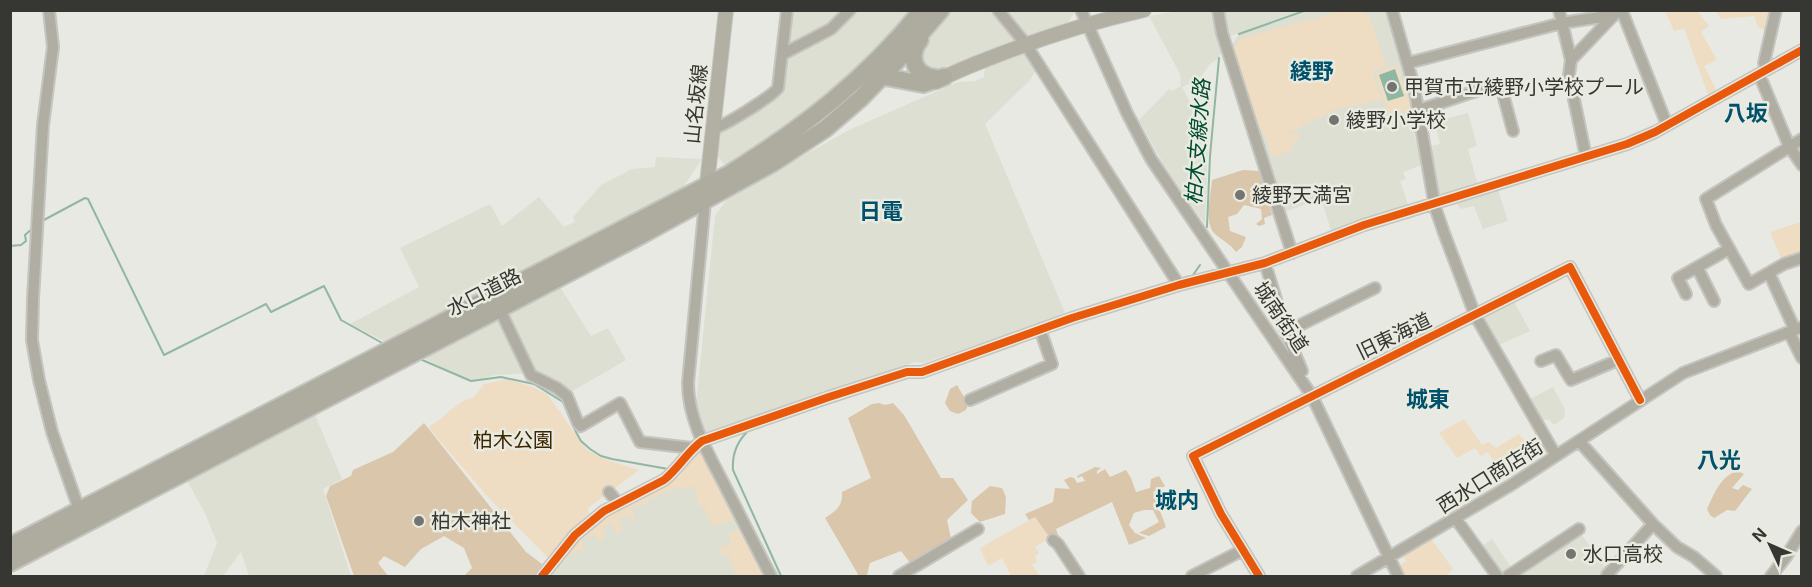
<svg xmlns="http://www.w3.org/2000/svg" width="1812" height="587" font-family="Inter,'Noto Sans JP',sans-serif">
<rect width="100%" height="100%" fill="#e8e9e3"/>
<path fill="#dcdfd2" d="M1221,10L1305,11L1227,37Z
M790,11H846L835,21L788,48L786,45Z
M856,11H914L874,56L799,122L726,166L718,157L715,139L717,133L779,94L786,57L851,16Z
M951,11H1074V13L1067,24L1025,37L1017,43L941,75L920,66L922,45Z
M1178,11H1214L1224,44L1219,58L1210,64L1199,79L1182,87L1208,136L1205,224L1164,165L1139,120L1169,89L1172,91L1181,86L1180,74L1149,16Z
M1309,11H1387L1414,111L1417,129L1414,134L1416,141L1420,143L1424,164L1403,172L1406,179L1400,181L1409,207L1332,233L1321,199L1281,213L1229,50L1238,35Z
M1026,53L1034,66L1035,72L1029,81L985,124L1066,315L923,363L915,362L705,433L696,405L715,216L728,198L849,130L958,82L976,81L984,77L985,68Z
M1468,113L1477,146L1468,149L1478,186L1440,197L1437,195L1429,147L1440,144L1435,122Z
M656,157L702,159L684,186L388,343L350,324L419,287L400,248L490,204L502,226L539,197L564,227L575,222L573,217L601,185L632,169L655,167Z
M1497,187L1508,221L1483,229L1474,206L1460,209L1455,199Z
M560,287L591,336L608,328L626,360L569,393L535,373L496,375L473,380L456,374L422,357Z
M1513,300L1530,331L1497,346L1481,316Z
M1553,387L1565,410L1564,418L1554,425L1548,419L1537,422L1526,401Z
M314,413L342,479L323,489L351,576H249L241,552L223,576H204L217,543L206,515L185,477Z
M700,450L763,576H548L572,542L676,476L680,477L686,467Z
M1579,531L1612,576H1514Z
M1492,539L1513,570L1504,576H1502L1481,547Z"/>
<path fill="#eedcc3" d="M1345,10L1362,11L1370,17L1386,66L1372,71L1382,100L1334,110C1326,117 1316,118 1307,123C1300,127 1296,130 1289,133L1290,135L1298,132L1300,140L1292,143L1294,150L1272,157L1267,140L1256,120L1233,50L1241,38Z
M1665,11H1697L1709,26L1701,32L1717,60L1704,66L1717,92L1709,97L1684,28L1674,31Z
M1716,11H1771L1766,31L1758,27L1754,16L1721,19Z
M1397,65L1413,110L1388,120L1387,118L1389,117L1375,73Z
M1801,222V255L1782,261L1770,232Z
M507,379L530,386L547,394L587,450L604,459L639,470L588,508L589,513L564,537L549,559L488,497L428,427C444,420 455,401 473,398L484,384Z
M1464,419L1482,445L1489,442L1496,448L1519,434L1526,442L1537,436L1541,441L1498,467L1488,452L1481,456L1475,448L1457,458L1439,433Z
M702,449L734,520L712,526L704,506L700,508L693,486L681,490L680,487L648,499V502L631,508L636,522H632L630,515L619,519L623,530L615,533L612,523L603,527L606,536L598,542L595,534L581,540L584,548L569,555L566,560L560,562C574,525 642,495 676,476L680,477L686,467Z
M1035,517L1050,538L1035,547L1039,553L1035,556L1037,562L1032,565L1040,576H1011L1002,558L988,566L980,548Z
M740,529L763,576H736L728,554L723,556L719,548L731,544L728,534Z
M1429,540H1432L1453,569L1446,576H1403L1398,566L1406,561L1403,555Z"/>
<path fill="#dac6ab" d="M1243,170L1259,171L1272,215L1264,218L1265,224L1259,226L1256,224L1262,219L1261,209L1244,205L1237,214L1228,217L1230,231L1246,237L1242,247L1236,252C1230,243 1221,240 1214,233C1204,221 1211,195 1212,180Z
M957,385L968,404L966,410L958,414L950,411L945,403L950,389Z
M879,403L885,405L893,403L904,415L941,478H953L968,500L947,520L952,543L911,564L901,551L870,563L867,575L859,576L825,518C836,511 843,506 842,492L871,478L848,418L872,404Z
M424,423L526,552L542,564L534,576H464L472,568L464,548L444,536L421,549L405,567L384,556L378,563L388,576H354L326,496L330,486L351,476L353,470L393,452Z
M1095,467L1101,468L1097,471V474L1105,469L1110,477L1126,470L1131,478L1136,492L1150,488L1151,479L1159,476L1165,486L1153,492L1166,527L1149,536L1139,533L1159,522L1153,510H1144L1134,513L1129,525L1135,533L1146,538L1129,545L1112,502L1056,529L1058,535L1050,538L1035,517L1029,520L1025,514L1053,502L1055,488L1070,489L1064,480L1070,477L1074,478L1077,483L1085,481L1082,476L1078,478L1077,476Z
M1738,471L1744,474L1732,488L1738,490L1743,485L1752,489L1735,511L1727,510L1714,518L1710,515L1707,509C1714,494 1721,475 1738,471Z
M990,486L1002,488L1006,497L1005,514L980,522L971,513L972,501Z"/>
<path fill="#90b7a1" d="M1395,69L1404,96L1388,101L1379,75Z"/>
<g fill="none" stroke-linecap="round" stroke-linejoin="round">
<path stroke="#90b7a1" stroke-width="2" d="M1239,34L1307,10
M42,221L85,198L88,199L164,355L266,304L271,312L324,286L341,320L384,344
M1207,227L1210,156L1219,58
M10,246L21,245L26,241L25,235L33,228
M1193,275L1200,265
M1183,279L1186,277
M420,359L471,381L501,377L534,384L563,402L576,432L581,441L590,449L601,456L612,459L668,469
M747,432C737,442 732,456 733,470L781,576
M741,433L898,380"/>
<defs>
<path id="minor" d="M49,10L53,47L43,125L33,299L32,340L39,380L52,432L81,515
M998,10L1025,43L1179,285
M1081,10L1127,113L1151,159L1312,396L1398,576
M1218,10L1222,33L1292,253
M1392,10L1414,86L1435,207L1444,233L1475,315L1556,456
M1559,10L1571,60L1569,75L1586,157
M1620,10L1624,16L1667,125
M783,54L831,29L850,10
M1571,60L1614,15
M1408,63L1562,23L1614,15L1617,10
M1766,70L1764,63L1776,10
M1759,74L1789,146L1802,165
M1419,110L1500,83L1513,131
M712,129C723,127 771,97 778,88L787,10
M1802,139L1706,199L1716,225L1749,284L1784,264L1802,258
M705,201L688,383C688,422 710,456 727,490C742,519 756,548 771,576
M1265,263L1286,332L1302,371
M1697,267L1714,301
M1769,273L1795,330
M1686,294L1678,278L1729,249
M499,308L531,375L557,388L567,396L578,423L581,426L620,403L640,442L692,448
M1286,332L1375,288
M1789,332L1802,358
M1541,361L1556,355L1571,380L1618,360
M970,400L1052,364L1040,329
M1579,441L1653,524L1677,547L1694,557L1716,576
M609,492L618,503
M1456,519L1497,576
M1053,540L1058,544L1079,576
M1607,575L1653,524
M542,576L575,535L604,511L664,480C679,468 687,452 702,441L829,397L907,372H922L1072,318L1179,285L1265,263L1364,225L1627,144L1655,132L1802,50
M899,576L978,529
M1192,576L1243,550
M1259,576L1221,514L1193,456L1570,267L1640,400
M1357,576L1511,485L1683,373L1802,327
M1508,576L1579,529
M1771,576L1786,557L1802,531"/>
<path id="major" d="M936,82C953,72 972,65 990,58C1041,38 1091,22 1144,10
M706,193L726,10"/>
<path id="highway" d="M920,40C907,57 915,76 936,78
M875,75L923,84L944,77
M10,546L729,174C804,127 865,80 922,10
M10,563L638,237L773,163L825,129L860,99L896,62L941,10"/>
</defs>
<use href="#minor" stroke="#c4c4c0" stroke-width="14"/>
<use href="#major" stroke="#c4c4c0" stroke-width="16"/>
<use href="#highway" stroke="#c4c4c0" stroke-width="20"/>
<use href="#minor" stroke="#b0ada2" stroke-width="10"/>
<use href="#major" stroke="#b2b0a2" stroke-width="14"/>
<use href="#highway" stroke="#adac9f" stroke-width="16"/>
<defs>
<path id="cycleway" d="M542,576L575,535L604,511L664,480C679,468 687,452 702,441L829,397L907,372H922L1072,318L1179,285L1265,263L1364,225L1627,144L1655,132L1802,50
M1259,576L1221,514L1193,456L1570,267L1640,400"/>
</defs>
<use href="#cycleway" stroke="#e9ebe1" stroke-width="11"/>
<use href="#cycleway" stroke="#e8590c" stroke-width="8"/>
</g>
<g fill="#747570" stroke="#e9ebe1" stroke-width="2">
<circle cx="1392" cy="87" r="6"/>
<circle cx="1334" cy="120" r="6"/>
<circle cx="1240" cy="195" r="6"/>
<circle cx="419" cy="521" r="6"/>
<circle cx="1571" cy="554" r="6"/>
</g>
<g text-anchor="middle" stroke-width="5" stroke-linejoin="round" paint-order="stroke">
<g font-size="20" fill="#363632" stroke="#e9ebe1" text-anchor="start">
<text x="1404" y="94">甲賀市立綾野小学校プール</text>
<text x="1346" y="127">綾野小学校</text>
<text x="1252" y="202">綾野天満宮</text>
<text x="431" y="528">柏木神社</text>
<text x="1583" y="561">水口高校</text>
</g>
<g font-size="20" fill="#363632" stroke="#e9ebe1">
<text transform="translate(696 104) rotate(-84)" y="7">山名坂線</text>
<text transform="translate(484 292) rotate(-27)" y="7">水口道路</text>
<text transform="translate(1281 317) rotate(56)" y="7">城南街道</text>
<text transform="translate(1394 336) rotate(-26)" y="7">旧東海道</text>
<text transform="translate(1490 476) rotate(-32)" y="7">西水口商店街</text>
</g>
<g font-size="20" fill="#3d2500" stroke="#e9ebe1">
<text x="513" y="447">柏木公園</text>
</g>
<g font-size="21" font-style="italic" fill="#004c31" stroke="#e9ebe1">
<text transform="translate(1198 142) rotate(-86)" y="7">柏木支線水路</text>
</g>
<g font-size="22" font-weight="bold" fill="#00526c" stroke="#e9ebe1">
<text x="1312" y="79">綾野</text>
<text x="1746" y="121">八坂</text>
<text x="881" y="219">日電</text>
<text x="1428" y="407">城東</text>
<text x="1719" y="468">八光</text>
<text x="1177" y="508">城内</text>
</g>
</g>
<rect width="1812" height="587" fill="none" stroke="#363632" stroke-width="24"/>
<g transform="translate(1770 545) rotate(314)" stroke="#e9ebe1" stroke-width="4.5" paint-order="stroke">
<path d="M0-4.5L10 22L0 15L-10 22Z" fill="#363632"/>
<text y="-9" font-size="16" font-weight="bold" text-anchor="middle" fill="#363632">N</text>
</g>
</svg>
